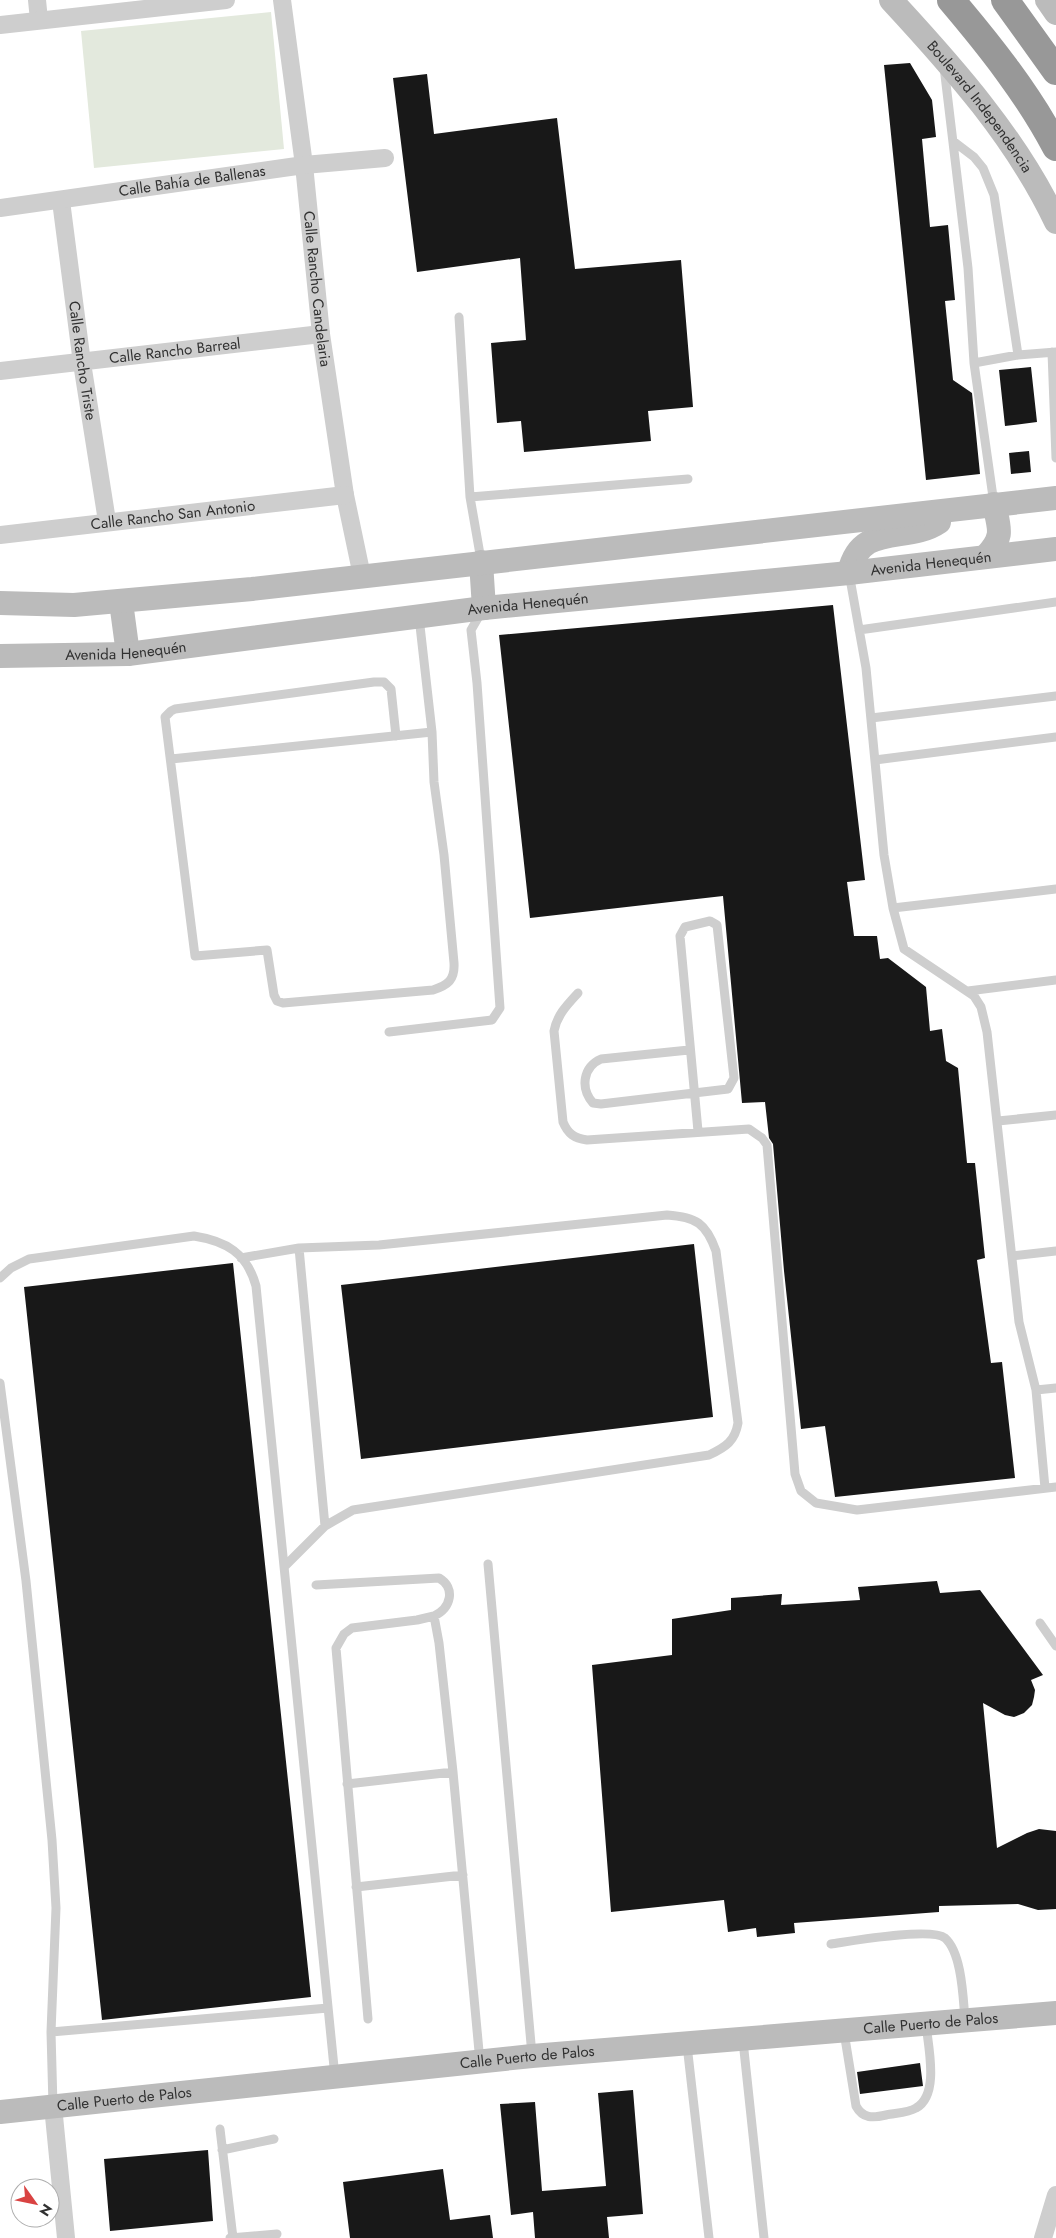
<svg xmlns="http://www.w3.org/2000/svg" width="1056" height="2238" font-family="Jost,sans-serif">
<rect width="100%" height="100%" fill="#fff"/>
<path fill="#e3e9dd" d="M271,12L284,149L94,168L81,31Z"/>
<path fill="#181818" d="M910,63L932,100L936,137L922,139L930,227L948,225L955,300L945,301L953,380L972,393L980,474L926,480L884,65Z
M427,74L434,134L557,118L575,269L681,260L693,407L648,411L651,441L524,452L521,421L497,423L491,343L526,340L520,258L417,272L393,78Z
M1031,367L1037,422L1005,426L999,370Z
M1029,451L1031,472L1011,474L1009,453Z
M833,605L865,880L847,882L854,936H877L880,959L888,958L926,987L930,1031L942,1029L946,1061L958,1068L967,1163H975L985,1258L977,1260L991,1363L1002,1362L1015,1478L835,1497L825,1426L801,1429L784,1271L773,1144L769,1138L765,1102L742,1103L723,896L530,918L499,635Z
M694,1244L713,1417L361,1459L341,1285Z
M233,1263L311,1997L102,2020L24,1287Z
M937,1581L940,1593L980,1590L1043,1675L1031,1680L1035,1690L1034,1697L1032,1705L1024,1713L1014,1717L1005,1715L983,1703L997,1848L1027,1833L1039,1829L1056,1831V1909L1038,1910L1018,1904L939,1906V1912L794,1923L795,1933L757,1937L756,1928L728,1932L724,1900L611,1912L592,1665L672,1655V1619L731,1610V1598L782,1594L781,1605L860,1600L858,1587Z
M920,2063L923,2086L860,2094L857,2072Z
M633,2090L643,2214L607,2217L609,2238H535L533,2212L511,2215L500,2104L535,2102L542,2191L606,2186L598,2093Z
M208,2150L213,2221L110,2231L104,2159Z
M443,2169L450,2220L490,2215L493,2238H350L343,2182Z"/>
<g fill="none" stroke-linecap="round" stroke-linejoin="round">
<path stroke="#cecece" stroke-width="9" d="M944,67L968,268L974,363L994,504
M953,141L974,157L983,168L994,195L1018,355
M459,317L470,497L481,560
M1052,352L1056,458
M974,363L1018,355L1056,352
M470,497L688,479
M849,573L866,668L884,855L893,908L904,949L974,996L981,1007L987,1032L1019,1322L1036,1390L1045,1488
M859,630L1056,602
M871,718L1056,696
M396,736L391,689L384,682H374L175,709L171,711L165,717L195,956L267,950L274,995L277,1001L283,1003L433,990C448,985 455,980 454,963L444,855L434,782L432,732L419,617
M171,759L432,732
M875,760L1056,737
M893,908L1056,889
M968,991L1056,980
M578,993C567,1005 557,1015 554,1031L563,1122C568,1134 574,1138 587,1140L749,1129L762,1138L767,1145L795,1474L801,1491L816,1503L857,1510L1056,1487
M389,1032L492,1020L500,1008L477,683L471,630L482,611
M689,1050L601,1059C583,1067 580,1088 593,1103L601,1104L728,1089L734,1078L717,925L710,921L685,927L680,936L698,1131
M998,1121L1056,1115
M299,1248L325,1526
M1012,1256L1056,1251
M241,1258L299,1248L379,1245L667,1215C696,1217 706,1223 716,1251L738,1423C735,1441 726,1447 709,1455L353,1510L325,1526L284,1567
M0,1278L11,1268L29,1259L194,1236C226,1241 247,1253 256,1286L335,2077
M0,1383L26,1581L52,1840L56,1908L51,2032L53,2106
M1036,1390L1056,1388
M488,1564L532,2055
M316,1585L439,1578C456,1588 451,1608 434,1616
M1040,1623L1056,1646
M347,1784L453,1772
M356,1887L463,1875
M831,1944C852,1941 931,1927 945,1938C962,1953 963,1998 965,2019
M368,2019L336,1648L344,1634L352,1628L417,1620L434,1616L439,1643L453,1772L480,2062
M51,2032L328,2008
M844,2032L856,2106C863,2119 873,2118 886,2115C895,2113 908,2113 916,2108C940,2095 928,2046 926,2024
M743,2041L764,2238
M687,2045L709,2238
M220,2129L233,2238
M222,2150L274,2139
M230,2238L277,2234"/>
<g stroke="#cecece" stroke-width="18">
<path d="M37,0L39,20"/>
<path id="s1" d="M282,0L304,165L321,334L345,495L362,576"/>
<path d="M0,25L226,0"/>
<path id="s2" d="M61,201L82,363L107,521"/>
<path id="s3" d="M0,208L304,165L385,158"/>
<path id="s4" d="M0,371L321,334"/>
<path id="s5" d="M0,535L345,495"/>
<path d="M53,2106L66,2238"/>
<path d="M1043,2238L1056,2195"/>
</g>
<g stroke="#bbb" stroke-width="24">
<path id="s6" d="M891,0C953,67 1017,139 1056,222"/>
<path d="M1047,0L1056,13"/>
<path d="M986,556C1005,536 999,528 994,504"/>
<path d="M481,562L484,608"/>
<path d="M849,573C860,521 907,544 939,522"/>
<path d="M121,602L128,654"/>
<path d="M0,603L74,605L252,589L1056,498"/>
<path id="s7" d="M0,656L128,654L484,608L849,573L1056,549"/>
<path id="s8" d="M0,2112L532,2056L1056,2013"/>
</g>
<path stroke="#989898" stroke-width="28" d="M951,0C990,46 1028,94 1056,147
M1005,0L1056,71"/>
</g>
<g text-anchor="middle" stroke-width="5" stroke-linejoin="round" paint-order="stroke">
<g font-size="15" fill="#313131" stroke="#fff">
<text dy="5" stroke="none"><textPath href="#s6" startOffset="139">Boulevard Independencia</textPath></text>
<text dy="5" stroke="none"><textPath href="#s3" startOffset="194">Calle Bahía de Ballenas</textPath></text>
<text dy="5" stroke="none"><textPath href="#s1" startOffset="291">Calle Rancho Candelaria</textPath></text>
<text dy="5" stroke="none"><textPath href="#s4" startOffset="176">Calle Rancho Barreal</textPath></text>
<text dy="5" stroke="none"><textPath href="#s2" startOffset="161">Calle Rancho Triste</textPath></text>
<text dy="5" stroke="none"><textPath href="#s5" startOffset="174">Calle Rancho San Antonio</textPath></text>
<text dy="5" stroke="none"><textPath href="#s7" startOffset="936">Avenida Henequén</textPath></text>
<text dy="5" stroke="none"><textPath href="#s7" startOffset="531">Avenida Henequén</textPath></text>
<text dy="5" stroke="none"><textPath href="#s7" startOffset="126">Avenida Henequén</textPath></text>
<text dy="5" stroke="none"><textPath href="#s8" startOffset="935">Calle Puerto de Palos</textPath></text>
<text dy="5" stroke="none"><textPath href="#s8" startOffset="530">Calle Puerto de Palos</textPath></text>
<text dy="5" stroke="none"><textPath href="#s8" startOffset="125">Calle Puerto de Palos</textPath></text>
</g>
</g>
<g transform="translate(35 2203) rotate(123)"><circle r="24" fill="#ffffff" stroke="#adadad"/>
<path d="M0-4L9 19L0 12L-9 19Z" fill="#d94342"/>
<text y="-8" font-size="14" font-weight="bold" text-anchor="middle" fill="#313131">N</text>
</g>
</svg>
